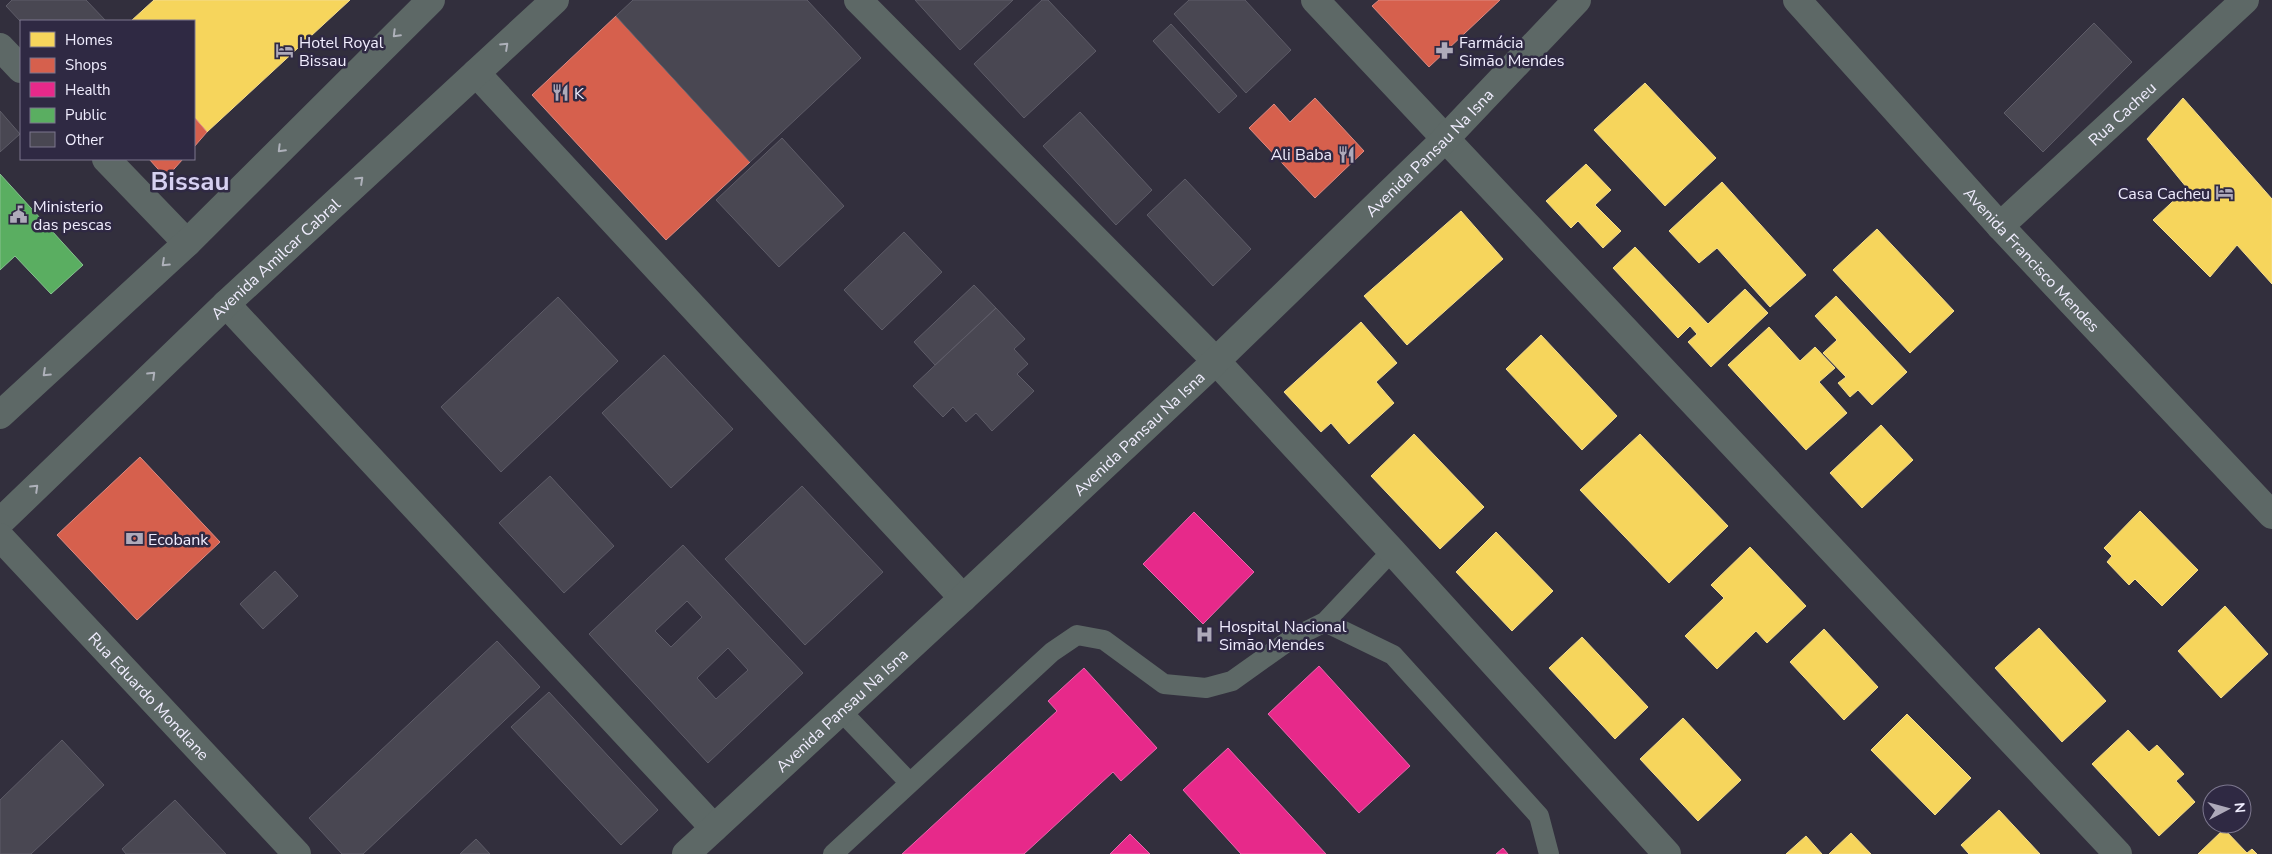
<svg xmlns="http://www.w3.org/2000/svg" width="2272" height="854" font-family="'Nunito Sans',sans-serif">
<rect width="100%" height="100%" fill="#322f3d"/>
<path fill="#f6d55c" stroke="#f4dc8d" d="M154,0H350L207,132L194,117V21H131Z
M1645,83L1716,158L1665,206L1594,130Z
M2183,98L2272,199V284L2237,245L2210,277L2153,220L2187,188L2147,139Z
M1586,164L1611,190L1595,205L1621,231L1603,248L1578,221L1571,228L1546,201Z
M1722,182L1806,275L1770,307L1717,248L1699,263L1669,231Z
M1461,211L1503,259L1407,345L1364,296Z
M1877,229L1954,311L1910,353L1833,270Z
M1635,247L1708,324L1745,289L1768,313L1711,367L1688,342L1697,334L1690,326L1678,338L1613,268Z
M1836,296L1907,372L1872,405L1858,390L1850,397L1838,383L1846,377L1823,353L1837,340L1815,316Z
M1361,322L1397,363L1376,382L1394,403L1349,444L1331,423L1321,432L1284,392Z
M1769,327L1800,361L1815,347L1835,368L1819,382L1847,413L1806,450L1728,365Z
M1541,335L1617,416L1582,450L1506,369Z
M1881,425L1913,460L1862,508L1830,473Z
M1414,434L1484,507L1440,549L1371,476Z
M1640,434L1728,526L1669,583L1580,490Z
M2140,511L2198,570L2162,606L2135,579L2129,585L2107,562L2112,556L2104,548Z
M1496,532L1553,591L1512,631L1456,572Z
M1750,547L1806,606L1767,643L1756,631L1717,669L1685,636L1724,598L1711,585Z
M2225,606L2268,654L2221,698L2178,651Z
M2039,628L2106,701L2062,742L1995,668Z
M1824,629L1878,687L1844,720L1790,662Z
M1582,637L1648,707L1615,739L1549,668Z
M1907,714L1971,778L1935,815L1871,750Z
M1683,718L1741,780L1698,821L1640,759Z
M2128,730L2149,752L2157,745L2184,774L2176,781L2195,802L2159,836L2092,764Z
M1999,810L2040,854H1969L1961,845Z
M2224,829L2247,853L2252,849L2257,854H2198Z
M1851,833L1871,854H1829Z
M1806,836L1822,854H1786Z"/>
<path fill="#d6604d" stroke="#de8a82" d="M1379,0H1500L1429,67L1372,6Z
M616,16L750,162L666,240L532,95Z
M1315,98L1364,151L1315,198L1249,128L1274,104L1290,122Z
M194,117L207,132L194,147Z
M149,159H183L166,178Z
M140,457L220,542L137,620L57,535Z"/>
<path fill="#e7298a" stroke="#ea64ad" d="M1194,512L1254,572L1203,624L1143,564Z
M1319,666L1410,766L1359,813L1268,714Z
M1084,668L1157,748L1121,781L1113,772L1024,854H902L1057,711L1048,701Z
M1228,748L1326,854H1241L1183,790Z
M1130,834L1150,854H1110Z
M1503,848L1508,854H1496Z"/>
<path fill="#5aae61" stroke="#87c190" d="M0,174L83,265L51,294L15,256L0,270Z"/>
<path fill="#494752" stroke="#5e5c68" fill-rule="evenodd" d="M12,0H86L106,21L21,22L6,6Z
M633,0H807L861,58L750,162L616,16Z
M915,0H1013L960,50Z
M1042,0H1048L1096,51L1024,118L974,64Z
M1189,0H1245L1291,50L1246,93L1174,14Z
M2094,23L2132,62L2043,152L2004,113Z
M1171,24L1237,96L1219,113L1153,41Z
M0,111L20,134L0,152Z
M1080,112L1152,190L1116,225L1043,146Z
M782,138L844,206L779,267L716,200Z
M1185,179L1251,249L1213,286L1147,215Z
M904,232L942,272L882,330L844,290Z
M974,285L996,308L935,365L914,342Z
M558,297L618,361L501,472L441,407Z
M996,308L1025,339L1014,349L1028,364L1017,374L1034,391L992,431L976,413L966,422L953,407L943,417L913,386Z
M664,355L733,429L671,488L602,413Z
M550,476L614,546L564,593L499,523Z
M802,486L883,572L805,645L725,559Z
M683,545L803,673L708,763L589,634ZM687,601L702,617L671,647L655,631ZM728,648L748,670L716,699L697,678Z
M275,571L298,596L263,629L240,604Z
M497,641L540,687L363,854H342L309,818Z
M549,692L658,810L621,845L511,727Z
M62,740L104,785L31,854H0V800Z
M175,800L226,854H126L122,849Z
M476,839L490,854H460Z"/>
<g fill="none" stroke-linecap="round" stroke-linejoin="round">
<path stroke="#5d6866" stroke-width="20" d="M1325,622L1392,551
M841,711L910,783
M833,854L1052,652L1077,635L1104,640L1164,684L1206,688L1232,681L1291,639L1325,622L1393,655L1539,816L1549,854"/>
<g stroke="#5d6866" stroke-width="28">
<path d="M858,0L1216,361L1392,551L1667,854"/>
<path d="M1315,0L2118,854"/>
<path id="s1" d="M1797,0L2000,226L2272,515"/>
<path d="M0,47L21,69"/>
<path d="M476,73L963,598"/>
<path d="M106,159L187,243"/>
<path id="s2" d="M2000,226L2245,0"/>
<path d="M226,304L714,828"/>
<path d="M0,415L187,243L431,0"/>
<path id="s3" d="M0,522L226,304L555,0"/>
</g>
<g stroke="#5d6866" stroke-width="28">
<path id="s4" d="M0,537L297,854"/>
<path id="s5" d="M686,854L963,598L1216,361L1445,139L1577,0"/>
</g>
</g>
<defs><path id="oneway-chevron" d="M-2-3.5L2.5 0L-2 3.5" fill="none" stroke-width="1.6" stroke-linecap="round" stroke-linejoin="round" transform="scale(1.25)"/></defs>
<g stroke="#aeb1ba">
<use href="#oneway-chevron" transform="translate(396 34) rotate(135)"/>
<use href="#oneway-chevron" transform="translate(505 46) rotate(-43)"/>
<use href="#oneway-chevron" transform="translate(281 149) rotate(135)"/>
<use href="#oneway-chevron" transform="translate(360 180) rotate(-43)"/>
<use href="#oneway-chevron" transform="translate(165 263) rotate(137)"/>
<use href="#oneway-chevron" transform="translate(46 373) rotate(137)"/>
<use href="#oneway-chevron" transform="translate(152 375) rotate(-44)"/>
<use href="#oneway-chevron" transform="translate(35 488) rotate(-44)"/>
</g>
<defs>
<symbol id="hotel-bare" viewBox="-9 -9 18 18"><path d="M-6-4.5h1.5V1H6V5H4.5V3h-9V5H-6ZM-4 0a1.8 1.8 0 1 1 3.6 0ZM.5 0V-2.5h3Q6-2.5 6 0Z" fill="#aeaaba" stroke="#2f2943" stroke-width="2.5" paint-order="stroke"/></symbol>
<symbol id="pharmacy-bare" viewBox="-9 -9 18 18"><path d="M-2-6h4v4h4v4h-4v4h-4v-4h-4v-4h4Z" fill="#aeaaba" stroke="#2f2943" stroke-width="2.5" paint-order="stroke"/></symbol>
<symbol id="restaurant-bare" viewBox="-9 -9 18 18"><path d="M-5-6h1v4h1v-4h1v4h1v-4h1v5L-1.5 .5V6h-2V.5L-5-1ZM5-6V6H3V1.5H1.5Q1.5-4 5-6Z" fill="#aeaaba" stroke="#2f2943" stroke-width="2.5" paint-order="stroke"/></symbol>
<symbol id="civic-bare" viewBox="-9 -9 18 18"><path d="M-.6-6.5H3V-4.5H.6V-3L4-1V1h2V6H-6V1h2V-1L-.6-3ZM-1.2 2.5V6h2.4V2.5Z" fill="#aeaaba" stroke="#2f2943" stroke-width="2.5" paint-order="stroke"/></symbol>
<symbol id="bank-bare" viewBox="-9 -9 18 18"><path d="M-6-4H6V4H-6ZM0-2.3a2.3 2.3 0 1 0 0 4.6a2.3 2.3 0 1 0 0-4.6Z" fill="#aeaaba" stroke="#2f2943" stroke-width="2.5" paint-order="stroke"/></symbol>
<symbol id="hospital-bare" viewBox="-9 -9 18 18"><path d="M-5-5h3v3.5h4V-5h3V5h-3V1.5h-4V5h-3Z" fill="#aeaaba" stroke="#2f2943" stroke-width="2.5" paint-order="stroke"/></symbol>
</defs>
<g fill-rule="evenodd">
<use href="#hotel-bare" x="272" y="38" width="25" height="25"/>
<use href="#pharmacy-bare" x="1432" y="38" width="25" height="25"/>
<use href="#restaurant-bare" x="548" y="80" width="25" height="25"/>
<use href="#restaurant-bare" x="1334" y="142" width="25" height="25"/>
<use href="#hotel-bare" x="2212" y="180" width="25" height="25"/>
<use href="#civic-bare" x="6" y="202" width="25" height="25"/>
<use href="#bank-bare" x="122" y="526" width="25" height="25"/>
<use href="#hospital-bare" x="1192" y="622" width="25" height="25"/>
</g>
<g text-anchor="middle" stroke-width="5" stroke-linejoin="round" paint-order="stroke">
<g font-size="16" fill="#f0edfe" stroke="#2f2943" text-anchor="start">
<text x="299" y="48">Hotel Royal<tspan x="299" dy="18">Bissau</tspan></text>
<text x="1459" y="48">Farmácia<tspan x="1459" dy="18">Simão Mendes</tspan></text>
<text x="574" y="99">K</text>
<text x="1332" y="160" text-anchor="end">Ali Baba</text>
<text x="2210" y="199" text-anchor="end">Casa Cacheu</text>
<text x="33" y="212">Ministerio<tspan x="33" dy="18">das pescas</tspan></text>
<text x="148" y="545">Ecobank</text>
<text x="1219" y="632">Hospital Nacional<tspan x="1219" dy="18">Simão Mendes</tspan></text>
</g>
<g font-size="16" fill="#f0edfe" stroke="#2f2943">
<text dy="6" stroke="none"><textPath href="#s2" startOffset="166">Rua Cacheu</textPath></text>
<text dy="6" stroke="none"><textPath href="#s5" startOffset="1022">Avenida Pansau Na Isna</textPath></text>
<text dy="6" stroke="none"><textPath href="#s3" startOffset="381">Avenida Amilcar Cabral</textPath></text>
<text dy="6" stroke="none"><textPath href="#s1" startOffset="350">Avenida Francisco Mendes</textPath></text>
<text dy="6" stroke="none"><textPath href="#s5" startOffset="618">Avenida Pansau Na Isna</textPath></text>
<text dy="6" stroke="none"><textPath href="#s4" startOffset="218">Rua Eduardo Mondlane</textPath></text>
<text dy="6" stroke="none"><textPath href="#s5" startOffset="212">Avenida Pansau Na Isna</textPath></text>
</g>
<g font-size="26" font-weight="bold" fill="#d6d0f1" stroke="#2f2943">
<text x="190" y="190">Bissau</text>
</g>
</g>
<rect x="20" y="20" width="175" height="140" fill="#2f2943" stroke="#7c778e"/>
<rect x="30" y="32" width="25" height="15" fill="#f6d55c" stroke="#7c778e"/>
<text x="65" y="45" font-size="15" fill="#f0edfe">Homes</text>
<rect x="30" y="58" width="25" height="15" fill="#d6604d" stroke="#7c778e"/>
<text x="65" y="70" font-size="15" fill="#f0edfe">Shops</text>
<rect x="30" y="82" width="25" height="15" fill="#e7298a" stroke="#7c778e"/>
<text x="65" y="95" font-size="15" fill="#f0edfe">Health</text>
<rect x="30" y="108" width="25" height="15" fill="#5aae61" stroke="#7c778e"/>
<text x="65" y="120" font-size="15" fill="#f0edfe">Public</text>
<rect x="30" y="132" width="25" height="15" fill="#494752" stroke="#7c778e"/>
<text x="65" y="145" font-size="15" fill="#f0edfe">Other</text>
<g transform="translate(2227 809) rotate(84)"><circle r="24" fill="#2f2943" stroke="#7c778e"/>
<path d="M0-4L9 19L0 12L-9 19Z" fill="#aeaaba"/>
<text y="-8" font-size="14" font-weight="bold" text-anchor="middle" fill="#f0edfe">N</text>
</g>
</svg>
